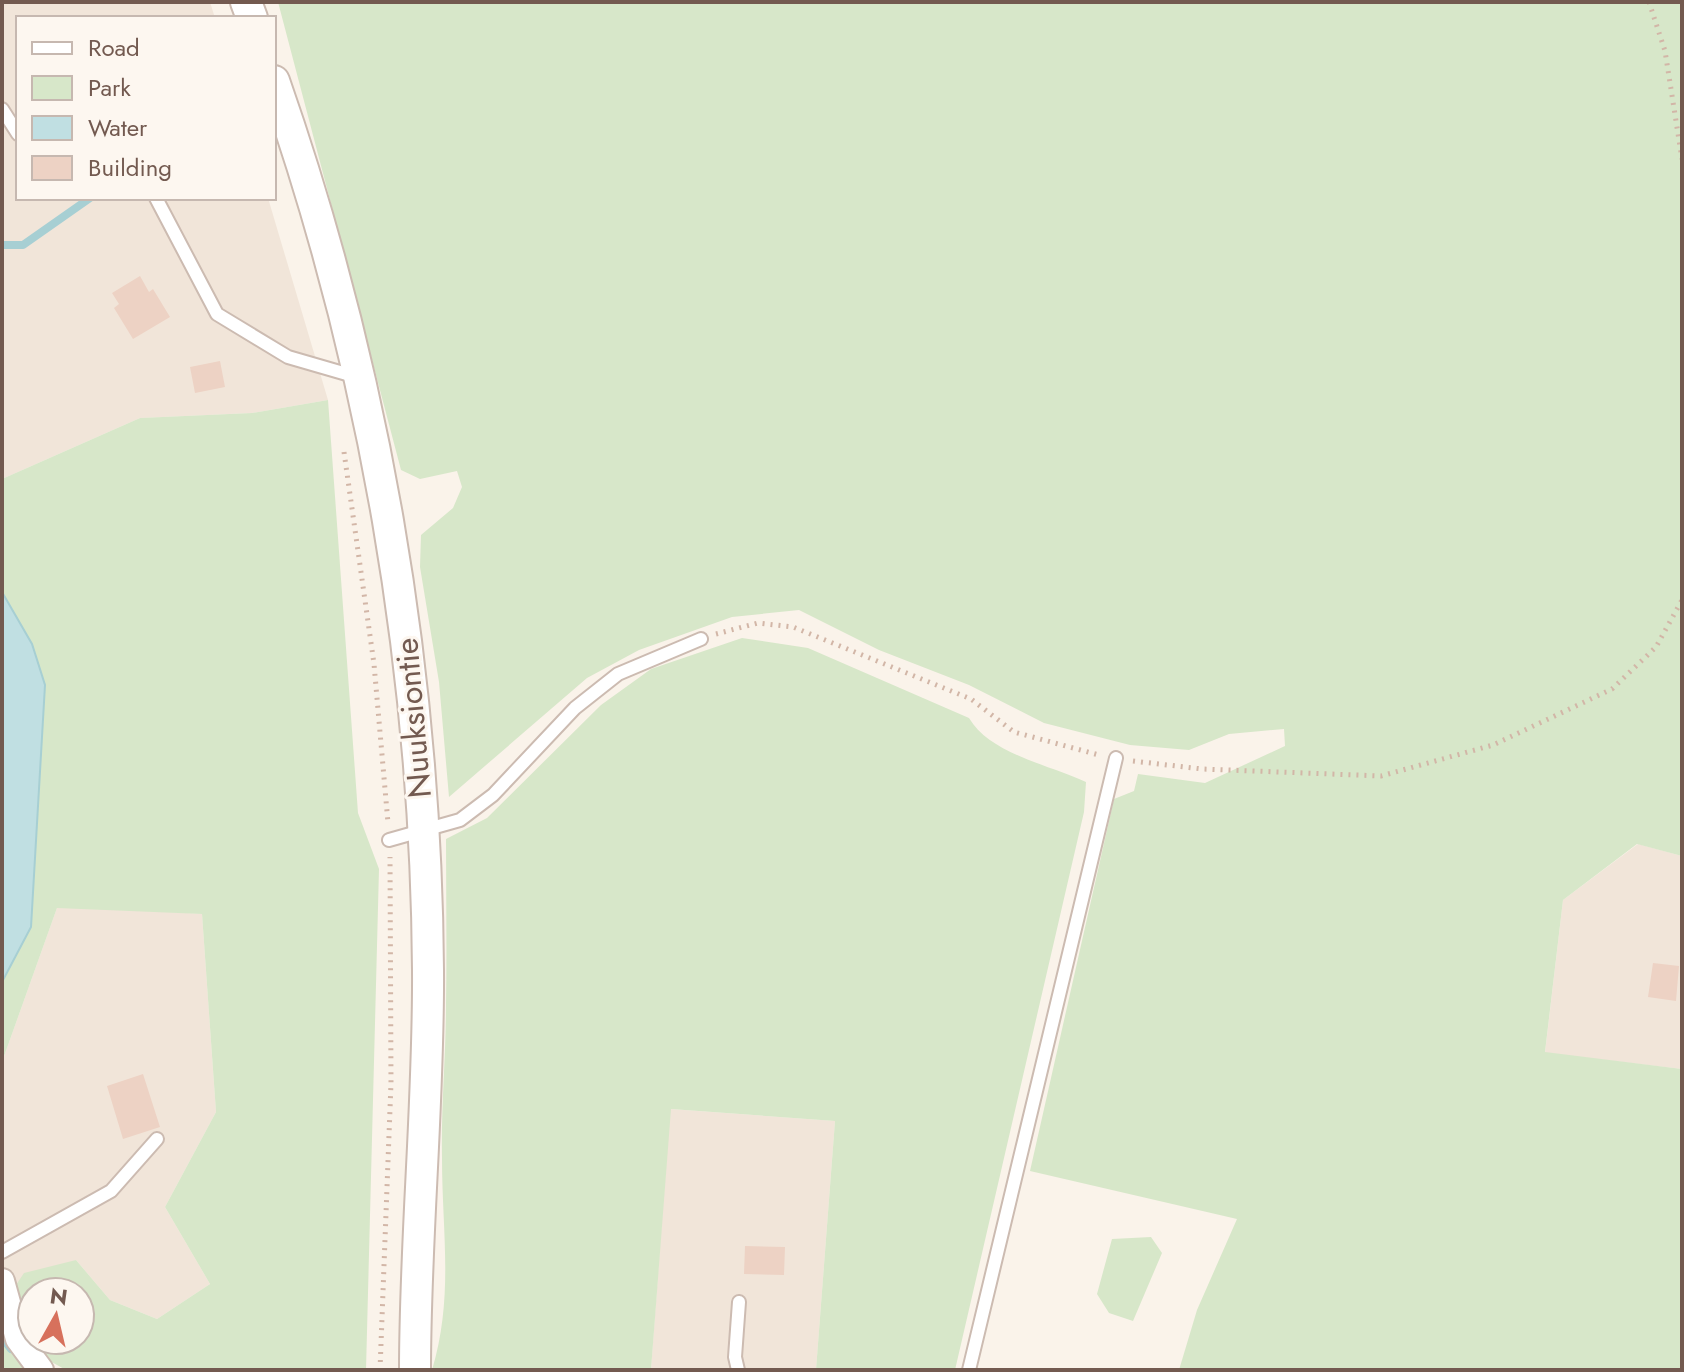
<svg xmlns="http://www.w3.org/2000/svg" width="1684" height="1372" font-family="Jost,sans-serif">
<rect width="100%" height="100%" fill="#faf3ea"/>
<path fill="#f1e5d9" d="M2,2H210L215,18H18V198H268L328,400L252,413L140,418L2,479Z
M1638,844L1682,856V1069L1545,1053L1563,900Z
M92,907L202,914L216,1112L165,1207L210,1284L157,1319L110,1300L76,1260L2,1306V1062L57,908Z
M670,1109L835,1121L816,1370H651Z"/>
<path fill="#d7e7c9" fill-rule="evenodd" d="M278,2H1682V856L1637,844L1563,900L1545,1052L1682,1069V1370H1179L1197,1310L1237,1219L1030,1171L1114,799L1134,791L1138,774L1205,783L1285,746L1284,729L1229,734L1189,750L1130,745L1044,723L969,685L879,650L799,610L732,617L639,650L587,678L449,797L439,682L420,567L421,535L453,508L462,487L457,471L420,479L401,470Z
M328,400L358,813L379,869L366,1370H66L48,1360L37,1370H2V1306L24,1273L76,1260L110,1300L157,1319L210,1284L165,1207L216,1112L202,914L57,908L2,1062V982L31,927L45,685L32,644L2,592V479L140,418L252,413ZM32,1292H80V1340H32Z
M742,638L808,648L969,718C990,754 1050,765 1086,782L1084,812L955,1370H816L835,1121L671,1109L651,1370H432C454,1297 442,1232 442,1158C441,1107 446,1055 446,1004C447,949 446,894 446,839L487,818L601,705L651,669Z
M1151,1237L1162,1253L1133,1321L1109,1313L1097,1294L1112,1239Z"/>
<path fill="#c0dfe2" stroke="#a7cfd3" stroke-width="2" d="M2,592L32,644L45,685L31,927L2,982Z"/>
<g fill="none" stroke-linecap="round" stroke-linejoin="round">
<path stroke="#a7cfd3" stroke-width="8" d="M2,245H23L90,198
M2,1337L11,1349"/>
</g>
<path fill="#edd2c4" d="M140,276L149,292L153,289L170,317L133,339L114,308L119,304L112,293Z
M220,361L225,387L195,393L190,367Z
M1653,963L1679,966L1676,1001L1648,997Z
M143,1074L160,1127L123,1139L107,1086Z
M745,1246L785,1247L784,1275L744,1274Z"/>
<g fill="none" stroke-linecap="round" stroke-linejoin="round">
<defs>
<path id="service" d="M2,109L18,134
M156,198L217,314L288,357L357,377
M389,840L460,820L493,795L575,708L618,674L701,639
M2,1252L111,1191L157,1139
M738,1370L735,1357L739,1302
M969,1370L1116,758"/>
<path id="minor" d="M2,1281L18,1339L41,1370"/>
<path id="tertiary" d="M246,2L252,18
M274,81C374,367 426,668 428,970C429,1103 415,1237 415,1370"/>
</defs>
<use href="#service" stroke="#ccbbb1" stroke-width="16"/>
<use href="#minor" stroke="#ccbbb1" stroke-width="28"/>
<use href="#tertiary" stroke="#ccbbb1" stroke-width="34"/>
<path stroke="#d2b6a7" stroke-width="5" stroke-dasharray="2 6" stroke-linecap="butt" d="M1649,2L1665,51L1682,159
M344,452L374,664L388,823
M716,634L758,623L793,627L971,699L1014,732L1099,755
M1133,761L1202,769L1381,776L1493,745L1612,689L1656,647L1682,600
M380,1370L391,1083L390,857"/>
<use href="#service" stroke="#fff" stroke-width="12"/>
<use href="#minor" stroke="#fff" stroke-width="24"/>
<use href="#tertiary" stroke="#fff" stroke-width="30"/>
</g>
<g text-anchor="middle" stroke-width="6" stroke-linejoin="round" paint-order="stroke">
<g font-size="32" fill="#735a50" stroke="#fdf7f0">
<text transform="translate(413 718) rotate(-95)" y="11">Nuuksiontie</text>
</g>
</g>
<rect width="1684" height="1372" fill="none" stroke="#735a50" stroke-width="8"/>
<rect x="16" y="16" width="260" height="184" fill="#fdf7f0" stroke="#c6b8b0" stroke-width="2"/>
<rect x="32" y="42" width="40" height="12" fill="#ffffff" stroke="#c6b8b0" stroke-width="2"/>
<text x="88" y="56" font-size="24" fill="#735a50">Road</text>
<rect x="32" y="76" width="40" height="24" fill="#d7e7c9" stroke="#c6b8b0" stroke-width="2"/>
<text x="88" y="96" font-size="24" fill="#735a50">Park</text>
<rect x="32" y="116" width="40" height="24" fill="#c0dfe2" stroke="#c6b8b0" stroke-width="2"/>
<text x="88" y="136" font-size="24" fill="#735a50">Water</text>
<rect x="32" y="156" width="40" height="24" fill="#edd2c4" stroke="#c6b8b0" stroke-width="2"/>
<text x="88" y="176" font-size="24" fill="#735a50">Building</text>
<g transform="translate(56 1316) rotate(8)"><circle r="38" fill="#fdf7f0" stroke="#c6b8b0" stroke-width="2"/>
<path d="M0-6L14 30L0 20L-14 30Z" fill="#d7715c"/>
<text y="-12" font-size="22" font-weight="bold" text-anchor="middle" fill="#735a50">N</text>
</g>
</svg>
